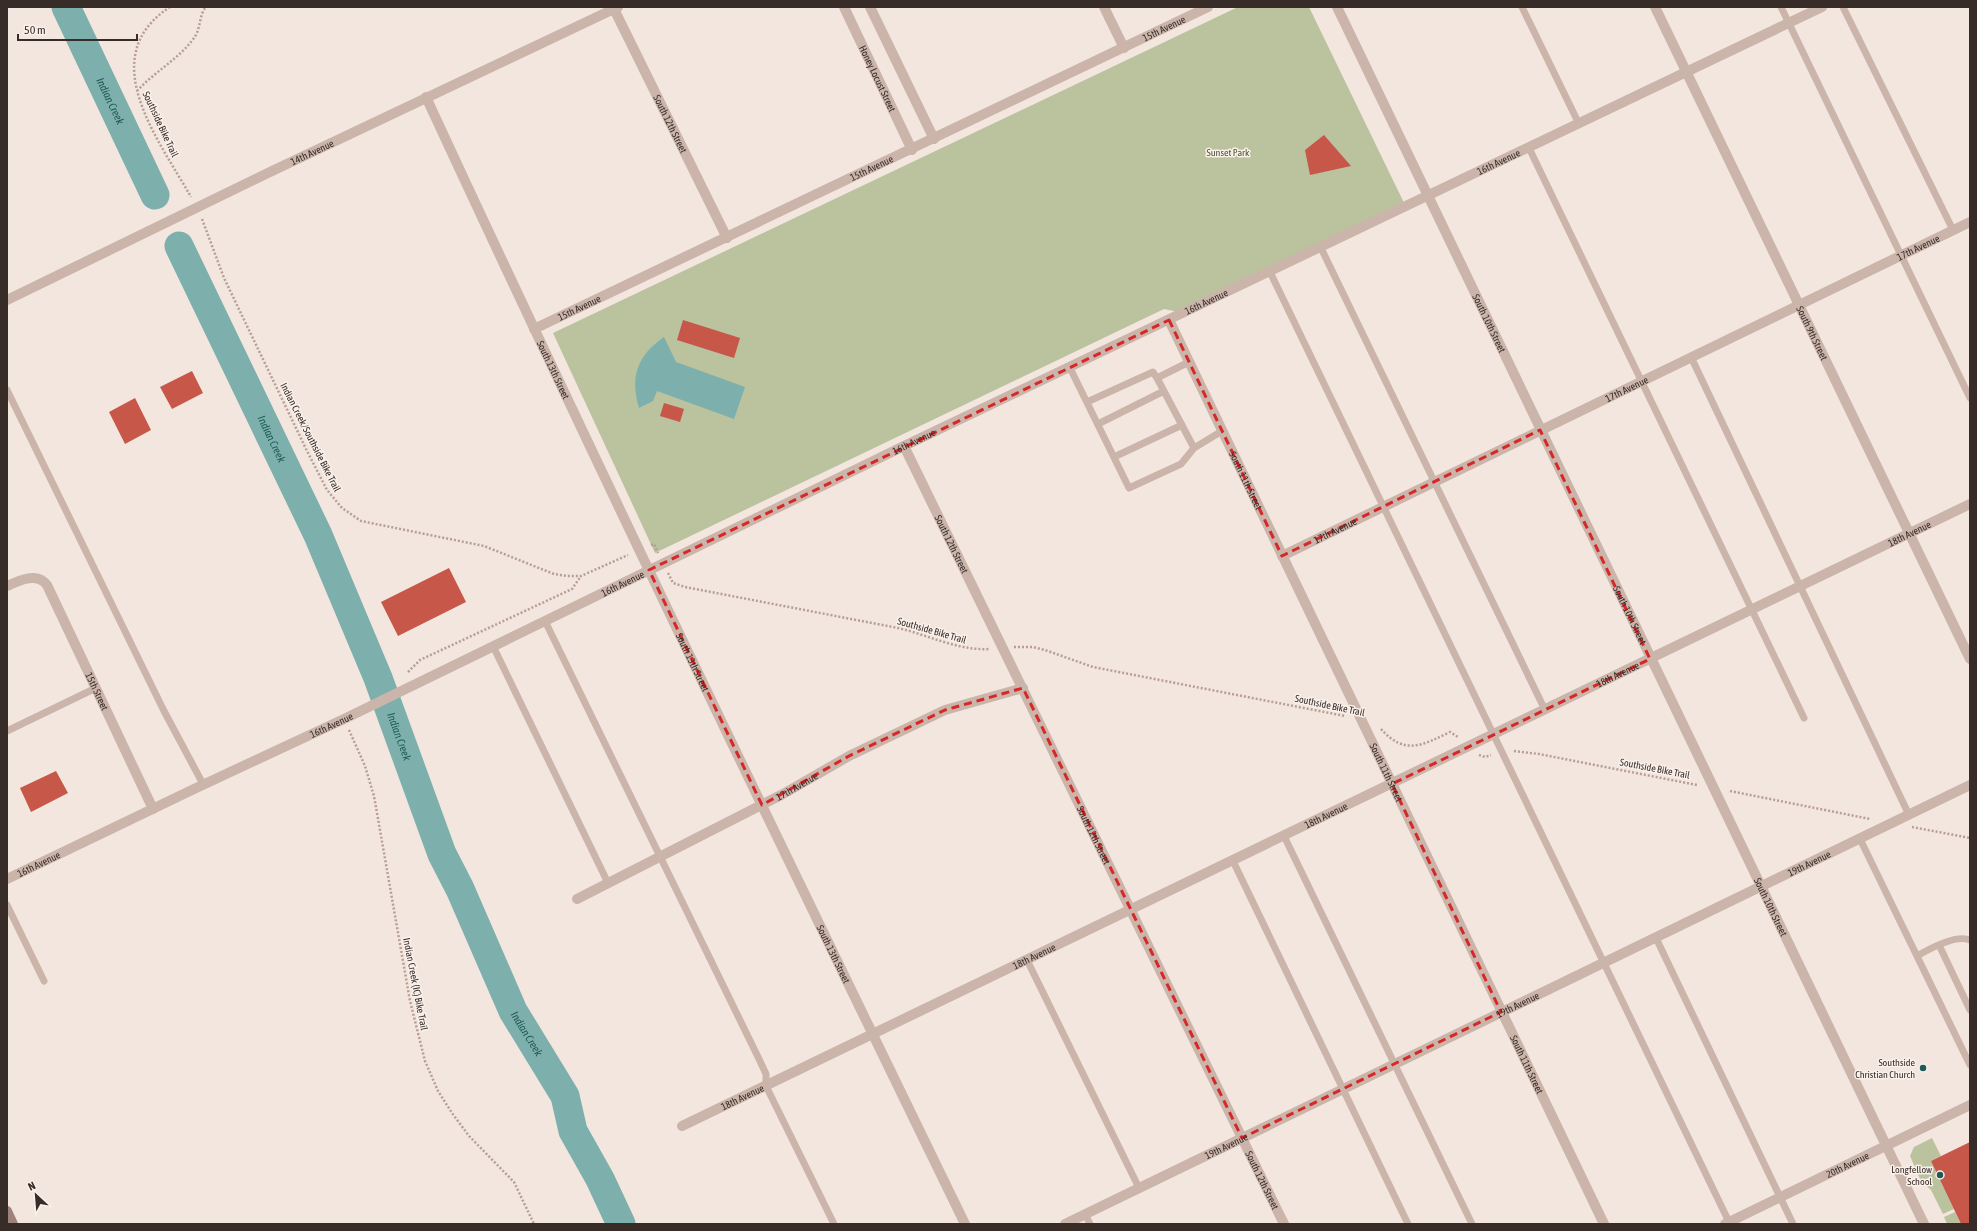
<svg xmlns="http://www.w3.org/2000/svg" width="1977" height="1231" font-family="'Asap Condensed',sans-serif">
<rect width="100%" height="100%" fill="#f3e6de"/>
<path fill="#bac29e" d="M1238,7H1309L1406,207L1184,313L1164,309L655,553L553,333Z
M1932,1138L1941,1156L1931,1161L1954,1209L1943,1214L1931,1190L1921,1181L1910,1156L1914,1147Z
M1955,1212L1961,1224H1947L1944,1217Z"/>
<path fill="#7db0ac" d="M664,337L676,362L745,387L734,419L657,391L653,401L639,408C630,376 637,356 664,337Z"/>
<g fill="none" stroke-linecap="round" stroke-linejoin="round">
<g stroke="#7db0ac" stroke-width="29">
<path id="s1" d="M66,7L155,195"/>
<path id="s2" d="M179,246L318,535L378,678L442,854L460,889L513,1011L565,1096L573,1131L600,1179L621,1224"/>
</g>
</g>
<path fill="#c65749" d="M1324,135L1351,166L1310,175L1305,150Z
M683,320L740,338L734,358L677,340Z
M192,371L203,393L172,409L160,387Z
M135,398L151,430L125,444L109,412Z
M664,403L684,409L680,422L660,416Z
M449,568L466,602L398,636L381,602Z
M56,771L68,793L31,812L20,788Z
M1970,1142V1224H1961L1931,1161Z"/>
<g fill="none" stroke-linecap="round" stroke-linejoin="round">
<path stroke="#b79e94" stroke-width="2.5" stroke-dasharray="2 2" stroke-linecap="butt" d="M170,7C93,57 159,140 191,197
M137,91C154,72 179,59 194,38C201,29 199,14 206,7
M202,219L224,278L307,451L327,490L342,508L361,521L484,546L554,574L567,576H581L628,555
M651,545L654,544L658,553
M668,573L673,583L685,587L898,628C929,635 958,651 990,649
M1014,647H1033L1045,650L1093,667L1345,716
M408,672L420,660L572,589L581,576
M1381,729C1405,756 1423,745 1450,732L1458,737
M349,730L365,766L374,796L410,1001L425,1061L438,1091L452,1113L469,1136L514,1182L534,1224
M1514,751L1539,754L1697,785
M1479,755L1485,757L1491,755
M1730,791L1870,819
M1912,827L1970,838"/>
<path stroke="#cbb5aa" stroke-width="7" d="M1522,7L1579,124
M1781,7L1970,398
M1843,7L1953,230
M1529,148L1804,718
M1321,248L1545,710
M1270,272L1730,1224
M1691,357L1909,815
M1189,362L1157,378L1194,448
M1070,368L1129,488L1181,464L1194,448L1222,431
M7,390L164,711L203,784
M1087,402L1153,372L1157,378
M1098,424L1164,391
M1114,457L1182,425
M545,621L759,1059L766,1074V1086L834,1224
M493,646L608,883
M7,731L96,688
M1284,836L1472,1224
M1860,839L1970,1065
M1233,861L1408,1224
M7,905L44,981
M1656,938L1793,1224
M1939,945L1970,1010
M1917,956C1929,949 1956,934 1970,940
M1027,960L1139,1188
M1085,1214L1090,1224"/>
<g stroke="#cbb5aa" stroke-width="10">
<path id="s3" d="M844,7L912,150"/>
<path d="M870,7L934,139"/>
<path d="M1104,7L1124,48"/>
<path id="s4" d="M1337,7L1924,1224"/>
<path id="s5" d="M1655,7L1970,659"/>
<path id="s6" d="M614,9L727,238"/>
<path id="s7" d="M426,97C601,475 783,850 965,1224"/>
<path id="s8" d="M7,300L270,172L618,7"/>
<path id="s9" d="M1169,320L1604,1224"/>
<path id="s10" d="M534,329L1208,7"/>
<path id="s11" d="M904,446L1284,1224"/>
<path id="s12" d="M1282,556L1970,222"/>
<path id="s13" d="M7,586C20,580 37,572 47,585L153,809"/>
<path id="s14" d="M577,899L783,794L849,756L945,710L1023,688"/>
<path id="s15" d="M682,1126L1970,504"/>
<path id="s16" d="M1065,1224L1970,785"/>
<path id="s17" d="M1725,1224L1970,1105"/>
</g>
<path stroke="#cbb5aa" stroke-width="10" id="s18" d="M7,879L194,789L344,719L904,446L1822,7"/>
<path stroke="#9f837b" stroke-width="10" d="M7,1211L13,1224"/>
</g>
<path fill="none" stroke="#d62828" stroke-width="3" stroke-dasharray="8 5" stroke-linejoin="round" d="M1169,320L1282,556L1540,430L1650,659L1392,784L1501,1012L1242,1138L1023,688L945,710L849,756L762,805L649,570Z"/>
<g fill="#1e5a57" stroke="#faf1eb" stroke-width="1.5">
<circle cx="1923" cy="1068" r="4"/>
<circle cx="1940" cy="1175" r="4"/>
</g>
<g text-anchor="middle" stroke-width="3" stroke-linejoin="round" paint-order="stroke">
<g font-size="10" fill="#382c29" stroke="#faf1eb">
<text dy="4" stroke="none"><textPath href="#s10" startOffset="698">15th Avenue</textPath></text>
<text dy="4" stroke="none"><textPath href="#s3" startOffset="79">Honey Locust Street</textPath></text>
<text transform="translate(161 124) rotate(65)" y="4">Southside Bike Trail</text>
<text dy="4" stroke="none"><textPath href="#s6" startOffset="128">South 12th Street</textPath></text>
<text dy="4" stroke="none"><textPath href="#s8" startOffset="339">14th Avenue</textPath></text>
<text dy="4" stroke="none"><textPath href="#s18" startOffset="1655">16th Avenue</textPath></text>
<text dy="4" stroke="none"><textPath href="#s10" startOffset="374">15th Avenue</textPath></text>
<text dy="4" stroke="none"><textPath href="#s12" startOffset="707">17th Avenue</textPath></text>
<text dy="4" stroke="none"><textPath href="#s18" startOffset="1331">16th Avenue</textPath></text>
<text dy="4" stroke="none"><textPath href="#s10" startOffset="50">15th Avenue</textPath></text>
<text dy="4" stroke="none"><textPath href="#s4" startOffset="351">South 10th Street</textPath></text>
<text dy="4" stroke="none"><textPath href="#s5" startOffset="362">South 9th Street</textPath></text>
<text dy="4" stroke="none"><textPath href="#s7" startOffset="301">South 13th Street</textPath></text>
<text dy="4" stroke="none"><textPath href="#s12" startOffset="383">17th Avenue</textPath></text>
<text transform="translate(311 437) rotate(63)" y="4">Indian Creek/Southside Bike Trail</text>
<text dy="4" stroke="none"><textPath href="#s18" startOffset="1007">16th Avenue</textPath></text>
<text dy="4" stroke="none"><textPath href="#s9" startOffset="178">South 11th Street</textPath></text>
<text dy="4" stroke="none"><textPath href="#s12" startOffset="59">17th Avenue</textPath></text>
<text dy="4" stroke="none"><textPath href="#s15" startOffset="1363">18th Avenue</textPath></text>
<text dy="4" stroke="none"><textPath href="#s11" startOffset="109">South 12th Street</textPath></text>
<text dy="4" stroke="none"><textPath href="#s18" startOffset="683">16th Avenue</textPath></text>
<text dy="4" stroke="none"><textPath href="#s4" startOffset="675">South 10th Street</textPath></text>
<text transform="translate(932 630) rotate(16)" y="4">Southside Bike Trail</text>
<text dy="4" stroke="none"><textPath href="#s7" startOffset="625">South 13th Street</textPath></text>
<text dy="4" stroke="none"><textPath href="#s15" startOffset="1039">18th Avenue</textPath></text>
<text dy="4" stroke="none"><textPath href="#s13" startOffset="161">15th Street</textPath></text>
<text transform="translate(1330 705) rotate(12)" y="4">Southside Bike Trail</text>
<text dy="4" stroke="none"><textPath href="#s18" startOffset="359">16th Avenue</textPath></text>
<text transform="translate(1655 768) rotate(11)" y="4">Southside Bike Trail</text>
<text dy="4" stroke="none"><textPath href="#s9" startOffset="502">South 11th Street</textPath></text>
<text dy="4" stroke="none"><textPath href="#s14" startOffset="247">17th Avenue</textPath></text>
<text dy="4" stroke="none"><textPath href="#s15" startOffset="715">18th Avenue</textPath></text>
<text dy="4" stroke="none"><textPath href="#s11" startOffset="433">South 12th Street</textPath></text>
<text dy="4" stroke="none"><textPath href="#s16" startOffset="827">19th Avenue</textPath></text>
<text dy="4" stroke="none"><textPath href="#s18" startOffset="35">16th Avenue</textPath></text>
<text dy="4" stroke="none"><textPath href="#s4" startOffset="999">South 10th Street</textPath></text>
<text dy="4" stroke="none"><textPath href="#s7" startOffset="949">South 13th Street</textPath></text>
<text dy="4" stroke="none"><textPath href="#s15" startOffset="391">18th Avenue</textPath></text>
<text transform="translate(416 984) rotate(79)" y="4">Indian Creek (IC) Bike Trail</text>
<text dy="4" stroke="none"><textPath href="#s16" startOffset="503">19th Avenue</textPath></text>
<text dy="4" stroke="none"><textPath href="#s9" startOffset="826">South 11th Street</textPath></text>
<text dy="4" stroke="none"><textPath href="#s15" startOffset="67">18th Avenue</textPath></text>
<text dy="4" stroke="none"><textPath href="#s16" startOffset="179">19th Avenue</textPath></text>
<text dy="4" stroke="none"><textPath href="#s17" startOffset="136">20th Avenue</textPath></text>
<text dy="4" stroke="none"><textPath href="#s11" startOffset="817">South 12th Street</textPath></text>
</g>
<g font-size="10" fill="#4d572d" stroke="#faf1eb">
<text x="1228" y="156">Sunset Park</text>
</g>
<g font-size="10" fill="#382c29" stroke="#faf1eb" text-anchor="end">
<text x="1915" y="1066">Southside<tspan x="1915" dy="12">Christian Church</tspan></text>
<text x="1932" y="1173">Longfellow<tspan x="1932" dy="12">School</tspan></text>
</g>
<g font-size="11" font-style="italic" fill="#1e5a57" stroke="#faf1eb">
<text dy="4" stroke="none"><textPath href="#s1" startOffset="104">Indian Creek</textPath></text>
<text dy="4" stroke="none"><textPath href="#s2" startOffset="214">Indian Creek</textPath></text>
<text dy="4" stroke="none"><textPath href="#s2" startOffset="538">Indian Creek</textPath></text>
<text dy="4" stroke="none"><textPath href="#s2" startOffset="862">Indian Creek</textPath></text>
</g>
</g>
<rect width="1977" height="1231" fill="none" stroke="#382c29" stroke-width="16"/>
<g transform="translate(36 1195) rotate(334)" stroke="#faf1eb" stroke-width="3" paint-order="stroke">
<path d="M0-3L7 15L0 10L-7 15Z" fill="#382c29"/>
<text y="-6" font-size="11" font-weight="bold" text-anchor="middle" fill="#382c29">N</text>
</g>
<path d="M18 34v6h119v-6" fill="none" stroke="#382c29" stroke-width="2"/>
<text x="24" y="34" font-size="12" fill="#382c29" stroke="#faf1eb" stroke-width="3" paint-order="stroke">50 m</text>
</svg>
